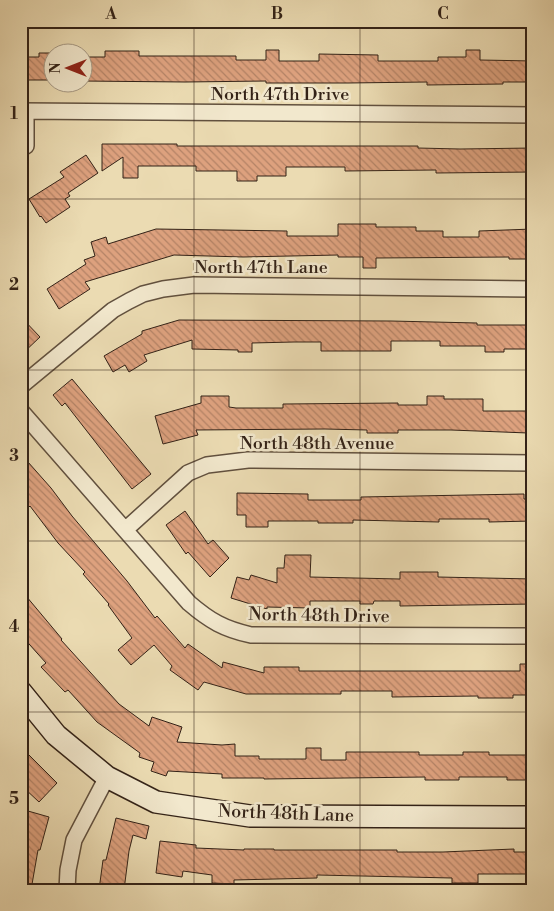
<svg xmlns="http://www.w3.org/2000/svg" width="554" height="911" font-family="'Libre Bodoni',serif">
<defs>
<pattern id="building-back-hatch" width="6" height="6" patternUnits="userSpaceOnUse" patternTransform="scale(1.25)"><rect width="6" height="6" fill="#dda17e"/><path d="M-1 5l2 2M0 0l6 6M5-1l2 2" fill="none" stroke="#b48366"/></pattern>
</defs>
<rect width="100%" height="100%" fill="#ebdbb2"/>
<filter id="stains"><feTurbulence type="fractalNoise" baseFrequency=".004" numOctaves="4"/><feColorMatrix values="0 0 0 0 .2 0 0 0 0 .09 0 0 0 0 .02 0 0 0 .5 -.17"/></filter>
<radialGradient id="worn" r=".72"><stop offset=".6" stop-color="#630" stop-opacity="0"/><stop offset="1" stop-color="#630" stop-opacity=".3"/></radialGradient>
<path fill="url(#building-back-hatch)" stroke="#332217" d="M266,50H279V61H319V54L378,55V61H438V57H466V50H480V60L533,61V82H503V84L427,85V82L348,83H266V81L185,82L82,81V57H105V51H139V56H236V60H266Z
M39,53H52V80H23V57H39Z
M102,144H177V146H418V148L460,149L533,148V172L436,173V170L345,171V167H286V176H257V181H237V171H196V166H138V178H123V157L102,171Z
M86,155L98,173L68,193L70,196L65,199L70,207L46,223L41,216L40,217L29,199L64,177L60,172Z
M338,224H376V227H416V231H443V237H479V231L533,229V259H509V257L376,258V268H363V257H338V255L243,257L174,255L85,282L90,289L59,309L47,289L86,264L84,260L95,256L91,242L106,237L108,244L156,229L287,231V236H338Z
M21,317L40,337L21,355Z
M179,320L391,321L477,323V325H533V349H504V352H485V346H440V341H391V351H321V342H294L252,343V352H238V350L192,349V340L144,355L147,361L129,372L125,365L113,372L104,356L142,334V331Z
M72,379L151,474L132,489L65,403L62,406L53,395Z
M201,396H229V407L236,408H283V404L398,403V405H427V396H444V399H483V411H528V433L451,430H398V433H367V430L325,429L196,430L198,435L163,444L155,416L201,403Z
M28,462L51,488L72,516L127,581L155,618L157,616L185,648L188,644L222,668L223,662L264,673V667H299V671H520V664H533V695H513V698H478V696L392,697V691H341V694H246L204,682L198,690L170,670L172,666L154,645L131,665L118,650L132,638L108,605L109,604L83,574L85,572L58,543L30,506L27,509L21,502V468Z
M237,493L308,494V500H361V497L524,494V499H533V521L489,522V519H439V522L353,520V523H318V521H268V527H246V515H237Z
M185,511L208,544L213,540L229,558L210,577L188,552L186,554L166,525Z
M285,555H311L310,577L400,579V572H438V577L533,579V604L400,606V601H374L373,604H360V601H310V608L267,607V609L231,598L237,577L249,580L251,575L277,583V568H284Z
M21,590L62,639L61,640L119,704L149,726L152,717L182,727L177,742L222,745L235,744V756H259V759H306V748H321V760H346V752H419V755H463V752H489V755H533V780H507V777H459V780H425V777L264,779V778H222V774L168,771L166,776L151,771L154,762L139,757L140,753L97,722L68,690L65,692L41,667L46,663L21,635Z
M21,747L57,783L39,802L23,787L29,781L21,773Z
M28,811L49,817L40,850H38L31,890H21V837Z
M116,818L149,826L146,839L133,835L129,851L124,890H99L103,860H106Z
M160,841L196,845V848L244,850V849H274V850H397V852H443L514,849V852H533V874H478V883H452V878L317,875V878L234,880V884L212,883V875L183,871L182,877L156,873Z"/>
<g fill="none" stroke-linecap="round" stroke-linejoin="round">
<defs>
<path id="street" d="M21,111L533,115
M26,111V146
M21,386L113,310L129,301L143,294L163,289L194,285L533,289
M21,411L189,603C210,621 224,629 251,635L533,636
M125,530L188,473L207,465L248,460L533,463
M67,890L68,870L74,840L107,777"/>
<path id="secondary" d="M21,692L56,735L107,777L156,802L250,816L533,817"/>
</defs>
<use href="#street" stroke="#61503e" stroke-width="18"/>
<use href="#secondary" stroke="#332217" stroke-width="24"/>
<use href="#street" stroke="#f2e8cd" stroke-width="15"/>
<use href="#secondary" stroke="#f2e8cd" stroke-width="21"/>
</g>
<path fill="none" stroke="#332217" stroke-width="1" stroke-opacity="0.55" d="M194,21V890M360,21V890M21,199H533M21,370H533M21,541H533M21,712H533"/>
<g text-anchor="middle" stroke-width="5" stroke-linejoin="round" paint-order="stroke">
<g font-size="18" fill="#332217" stroke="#f2e8cd">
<text x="280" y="100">North 47th Drive</text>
<text x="261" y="273">North 47th Lane</text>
<text x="317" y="449">North 48th Avenue</text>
<text transform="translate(319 615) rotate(1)" y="6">North 48th Drive</text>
<text transform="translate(286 813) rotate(2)" y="6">North 48th Lane</text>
</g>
</g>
<rect width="554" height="911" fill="none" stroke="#ebdbb2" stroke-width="55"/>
<g transform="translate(68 68) rotate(270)"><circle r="24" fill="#f2e8cd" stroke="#a69984"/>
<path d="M0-4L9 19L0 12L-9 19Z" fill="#8f2418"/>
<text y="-8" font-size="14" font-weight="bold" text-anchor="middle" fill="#332217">N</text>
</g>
<rect x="28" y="28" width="498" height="856" fill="none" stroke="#332217" stroke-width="2"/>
<g font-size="16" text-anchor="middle" font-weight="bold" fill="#332217">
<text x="111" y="19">A</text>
<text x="277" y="19">B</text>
<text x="443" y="19">C</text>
<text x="14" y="119">1</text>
<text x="14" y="290">2</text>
<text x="14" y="461">3</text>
<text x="14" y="632">4</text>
<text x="14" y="804">5</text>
</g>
<rect width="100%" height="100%" filter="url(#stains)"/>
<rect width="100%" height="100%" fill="url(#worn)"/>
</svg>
